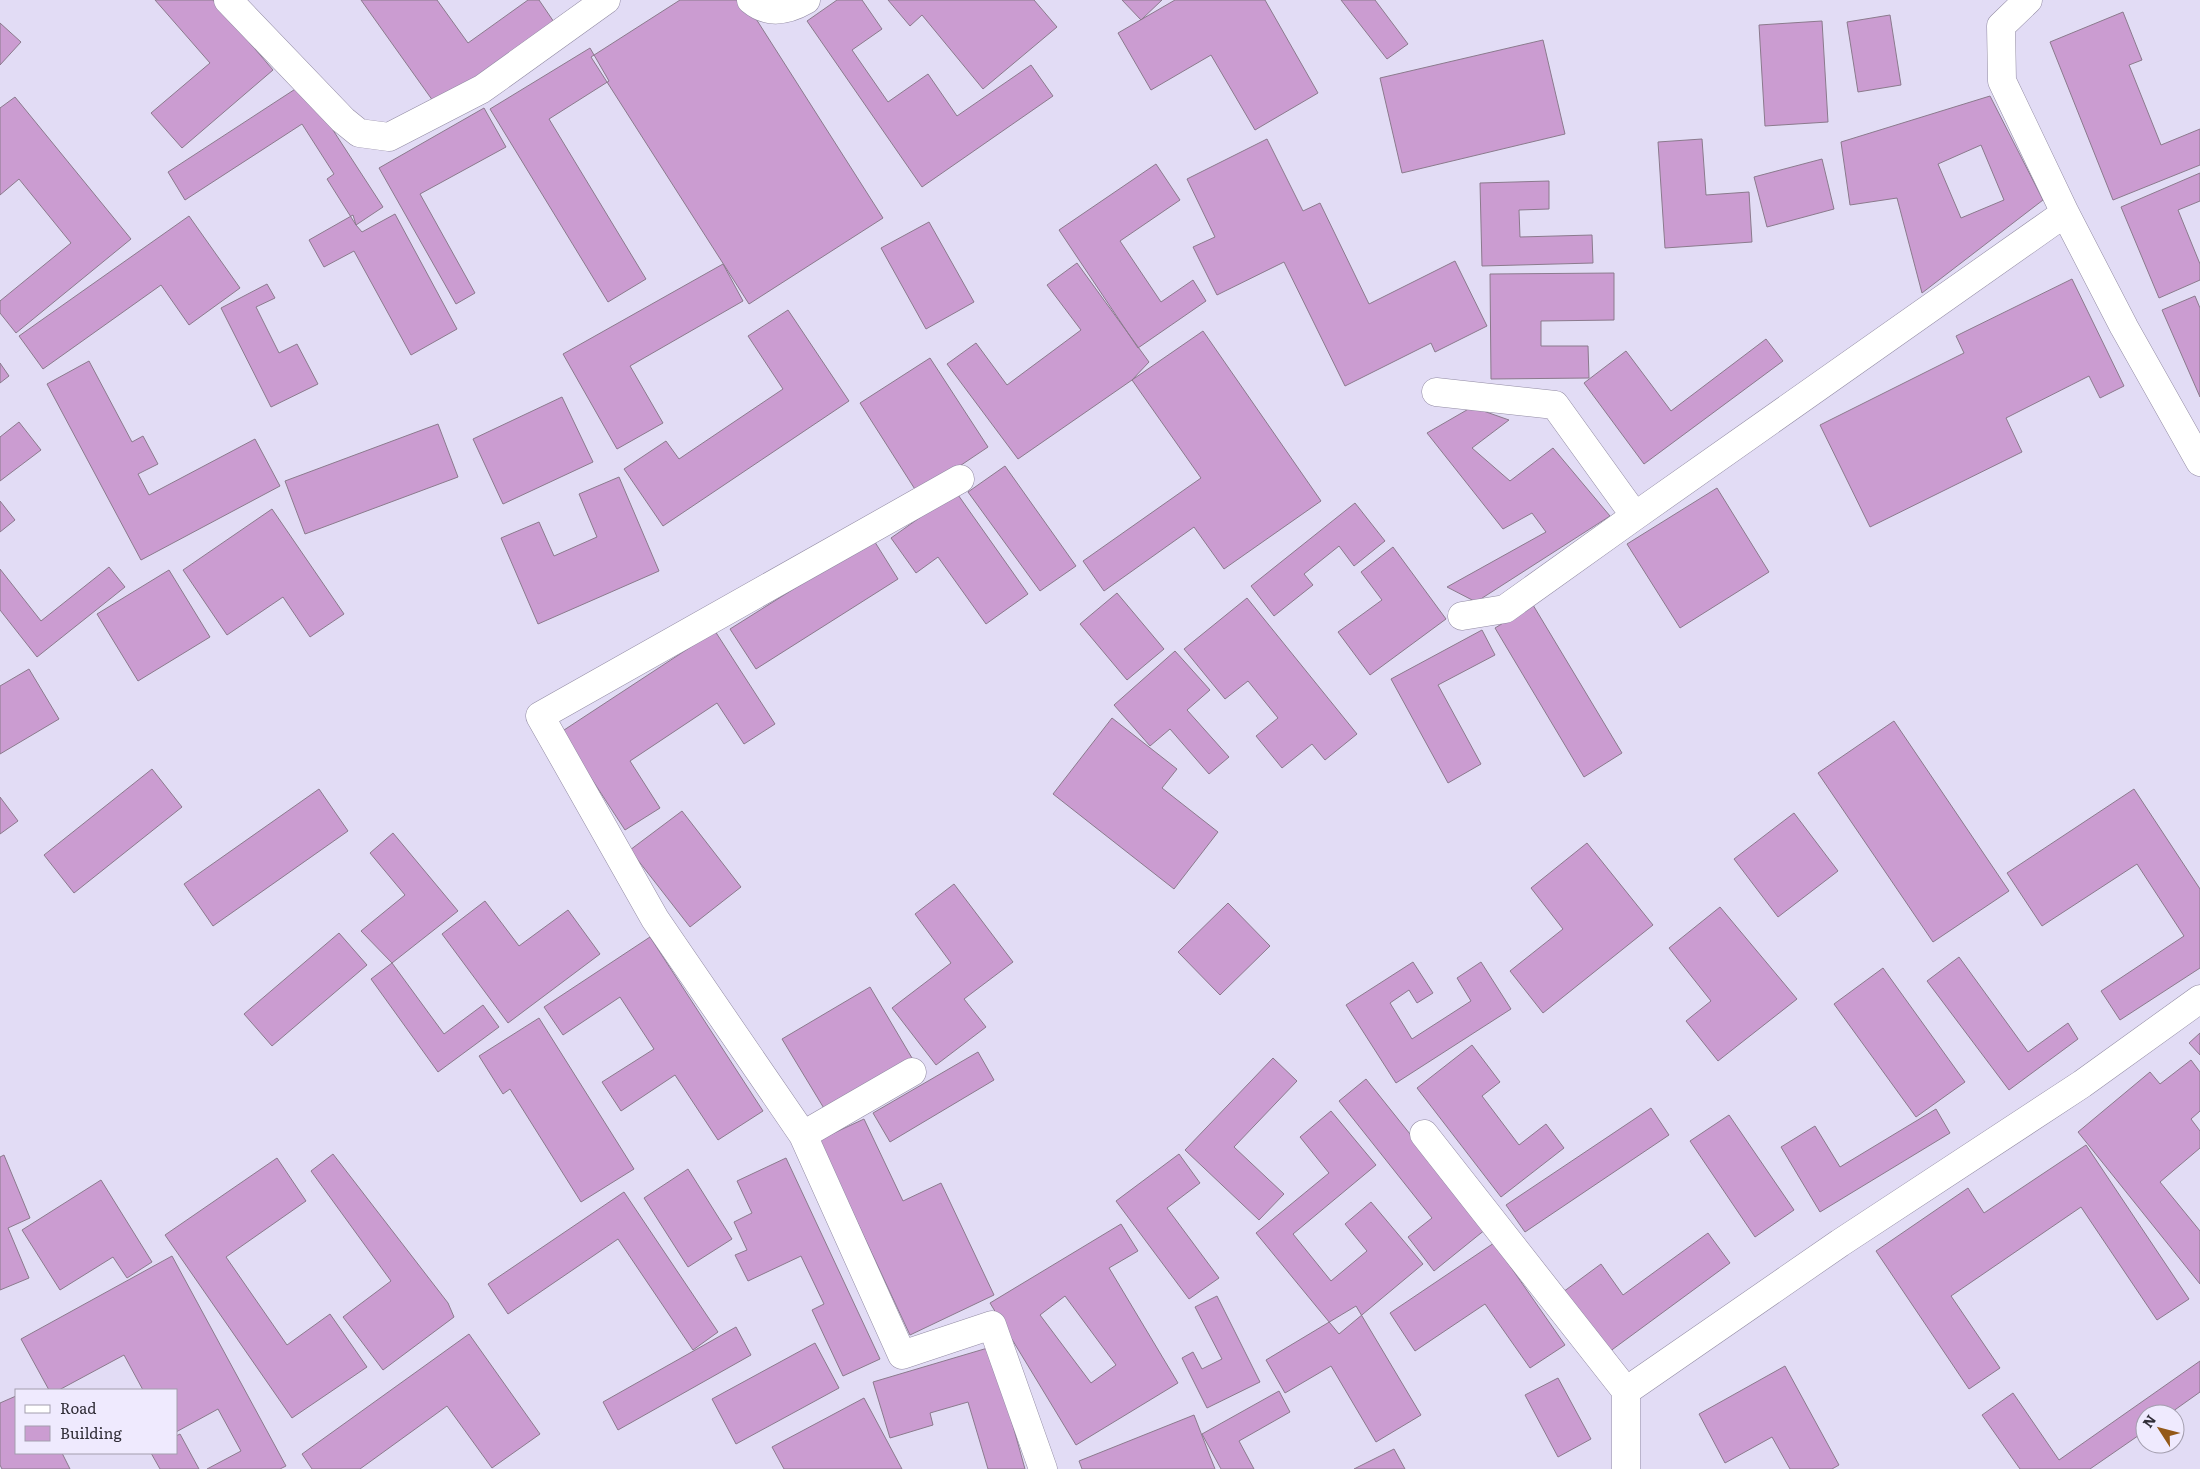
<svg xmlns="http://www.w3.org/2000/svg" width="2200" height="1469" font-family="Literata,serif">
<rect width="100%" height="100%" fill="#e2dcf5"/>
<path fill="#cb9cd1" stroke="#8b7a8d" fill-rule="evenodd" d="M155,0H213L273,70L182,148L151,113L210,63Z
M361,0H437L468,43L528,0H539L556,25L438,108Z
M680,0H744L883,218L749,304L591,57Z
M837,0H862L882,29L852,50L888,102L928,74L957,116L1031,65L1053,96L922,187L807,21Z
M888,0H1034L1057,27L983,89L922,15L910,26Z
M1122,0H1162L1141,20Z
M1175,0H1265L1318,93L1255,130L1211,55L1151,90L1118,33Z
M1341,0H1375L1408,44L1387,59Z
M2123,12L2142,60L2129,65L2161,145L2200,129V165L2113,200L2050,42Z
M1890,15L1901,85L1858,92L1847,22Z
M1822,21L1828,122L1765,126L1759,25Z
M0,23L21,42L0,65Z
M1543,40L1565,134L1402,173L1380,78Z
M590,48L609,81L549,119L646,279L608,302L490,109Z
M303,84L383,207L356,225L327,179L334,174L302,124L185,200L168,172Z
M1990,96L2043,200L1922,293L1897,198L1850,205L1841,142ZM1981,145L2004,200L1961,218L1938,164Z
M15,97L131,239L16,333L0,313V301L71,243L19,179L0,195V108Z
M484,108L506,147L420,194L475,293L456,304L379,168Z
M1267,139L1303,211L1320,203L1369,304L1455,261L1487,326L1435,352L1431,343L1345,386L1284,262L1217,295L1193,247L1215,237L1187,179Z
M1702,139L1706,195L1749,192L1752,242L1665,248L1658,142Z
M1822,159L1834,209L1767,227L1754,177Z
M1156,164L1180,200L1120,241L1161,302L1193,280L1206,301L1138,348L1059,230Z
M2200,173V201L2178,210L2200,264V280L2159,298L2121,207Z
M1549,181V209L1519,210L1520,237L1592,235L1593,263L1482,266L1480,183Z
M395,214L457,329L411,355L354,251L324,267L309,240L353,215L356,225L362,232Z
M189,216L240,288L189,325L161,285L43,369L19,336Z
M929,222L974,302L926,329L881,248Z
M1077,263L1149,362L1132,380L1018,459L947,364L976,343L1007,385L1081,330L1047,285Z
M723,264L743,301L630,366L663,423L617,449L563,354Z
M1614,273V320L1541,321V346H1588L1589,378L1491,379L1490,274Z
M2072,279L2124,386L2100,398L2089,376L2006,418L2022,452L1870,527L1820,425L1964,353L1956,336Z
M267,284L275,298L256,307L279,353L297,344L318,384L271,407L221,308Z
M2195,296L2200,308V397L2162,310Z
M788,310L849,401L663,526L624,469L666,441L679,459L783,389L748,336Z
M1203,331L1321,501L1224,569L1194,527L1104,591L1083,561L1201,478L1132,380Z
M1766,339L1783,361L1644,464L1584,383L1626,351L1671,411Z
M930,358L988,447L918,494L860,403Z
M89,361L132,442L143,436L158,464L138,474L149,495L255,439L280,486L141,560L47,384Z
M0,363L9,376L0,383Z
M562,397L593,462L503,504L473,439Z
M1472,407L1509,420L1472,448L1510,481L1553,448L1610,516L1476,602L1447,587L1546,532L1532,513L1503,529L1427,433Z
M19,422L41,450L0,481V437Z
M438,424L458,477L305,534L285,481Z
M1005,466L1076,566L1040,591L968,492Z
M619,477L659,571L538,624L501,538L539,522L554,556L597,537L579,494Z
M1717,488L1769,572L1680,628L1627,544Z
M956,492L1028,594L986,624L938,557L916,573L891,538Z
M0,501L15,520L0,532Z
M1355,503L1385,541L1354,566L1339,546L1304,574L1313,585L1274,616L1251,586Z
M272,509L344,614L310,637L283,597L227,635L183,570Z
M873,539L898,579L756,669L730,629Z
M1393,547L1446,619L1370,675L1338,632L1382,600L1361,572Z
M109,567L125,587L37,657L0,610V569L41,621Z
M169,570L210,637L138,681L97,614Z
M1117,593L1164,649L1127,680L1080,624Z
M1247,598L1357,734L1325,760L1312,744L1282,768L1256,736L1278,718L1248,681L1225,699L1184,649Z
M1533,605L1622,753L1584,777L1495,628Z
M1482,630L1495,655L1438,685L1481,764L1448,783L1391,679Z
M715,631L775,724L744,744L717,703L630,761L660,808L625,830L561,732Z
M1175,651L1210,690L1187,710L1229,757L1209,774L1170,729L1150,746L1114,705Z
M29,669L59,719L0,754V686Z
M1112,718L1177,769L1162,788L1218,832L1174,889L1053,794Z
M1894,721L2009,891L1933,942L1818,773Z
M152,769L182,807L74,893L44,855Z
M319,789L348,831L213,926L184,884Z
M2134,789L2200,889V968L2120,1020L2101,991L2184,936L2137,864L2042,926L2007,873Z
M0,797L18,821L0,834Z
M682,811L741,887L690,927L630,850Z
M1794,813L1838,871L1778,917L1734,859Z
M393,833L458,911L392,963L361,931L405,895L370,853Z
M1587,843L1653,925L1543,1013L1510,971L1563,929L1531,888Z
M954,884L1013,962L964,999L986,1027L936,1065L892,1008L951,963L915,914Z
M485,901L519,946L568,910L600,954L508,1023L442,934Z
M1228,903L1270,946L1220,995L1178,952Z
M1720,907L1797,999L1718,1061L1686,1021L1711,1001L1669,948Z
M339,933L367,965L272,1046L244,1014Z
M650,937L763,1111L718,1140L675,1075L621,1111L602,1082L654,1049L620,997L563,1035L544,1007Z
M1959,957L2028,1052L2068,1023L2078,1039L2009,1090L1927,981Z
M1413,962L1433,993L1417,1003L1409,990L1390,1003L1412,1039L1471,1001L1457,978L1481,962L1511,1009L1396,1083L1346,1005Z
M392,963L444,1034L483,1005L499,1027L438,1072L371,979Z
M1883,968L1965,1082L1916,1117L1834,1004Z
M870,987L912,1058L825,1110L782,1039Z
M539,1018L634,1169L581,1202L510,1089L503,1094L479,1056Z
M2200,1033V1055L2189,1043Z
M1472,1045L1500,1082L1482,1096L1519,1145L1546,1124L1564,1148L1501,1197L1417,1088Z
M978,1052L994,1080L890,1142L873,1113Z
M1273,1058L1297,1081L1234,1147L1284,1194L1259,1220L1185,1150Z
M2191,1060L2200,1072V1111L2191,1119L2200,1131V1148L2160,1182L2200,1231V1284L2078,1132L2150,1072L2160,1084Z
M1366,1079L1486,1229L1434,1271L1408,1237L1432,1218L1339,1101Z
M1651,1108L1669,1135L1525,1232L1506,1205Z
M1936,1109L1950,1133L1820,1212L1781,1147L1815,1126L1840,1167Z
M1331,1111L1376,1165L1293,1234L1331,1281L1367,1251L1345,1224L1371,1202L1423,1264L1339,1334L1256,1233L1329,1173L1300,1137Z
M1729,1115L1794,1210L1755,1237L1690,1141Z
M864,1119L903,1201L941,1183L994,1295L910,1335L819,1140Z
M2086,1145L2189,1299L2157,1320L2081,1207L1951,1296L2000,1368L1969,1389L1876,1251L1968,1188L1984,1213Z
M333,1154L448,1303L454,1317L383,1370L343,1317L391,1281L311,1171Z
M1179,1154L1200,1183L1167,1208L1219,1278L1189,1299L1116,1201Z
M4,1155L30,1218L8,1228L29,1278L0,1290V1157Z
M277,1158L306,1201L226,1257L287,1345L330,1314L367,1367L292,1418L165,1235Z
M786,1158L880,1359L843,1376L812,1310L824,1304L801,1256L748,1281L735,1255L747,1250L734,1222L752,1213L737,1181Z
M688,1169L732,1239L688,1267L644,1198Z
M101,1180L152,1262L127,1278L113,1257L60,1290L22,1230Z
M624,1192L718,1332L693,1350L618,1239L508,1314L488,1284Z
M1121,1224L1138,1251L1109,1268L1178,1383L1076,1445L990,1303ZM1065,1296L1116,1365L1091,1383L1040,1315Z
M1708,1233L1730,1263L1609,1352L1563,1292L1601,1264L1623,1295Z
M1494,1243L1565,1345L1530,1368L1485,1304L1415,1351L1390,1313Z
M172,1256L286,1466L280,1469H207L241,1451L218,1409L176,1432V1390H143L124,1355L59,1390H49L21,1339Z
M1217,1296L1260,1382L1207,1408L1182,1358L1193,1352L1202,1369L1222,1359L1195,1307Z
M1356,1306L1421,1415L1376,1442L1331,1366L1285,1393L1266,1360Z
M736,1327L751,1355L618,1430L603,1402Z
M469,1334L540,1434L492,1468L447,1406L360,1469H312L302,1454Z
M815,1343L839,1388L736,1444L712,1399Z
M991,1347L1025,1469H988L968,1402L930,1413L933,1425L890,1438L873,1382Z
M2200,1361V1392L2169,1414H2145V1431L2090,1469H2020L1982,1415L2013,1393L2059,1460Z
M1785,1366L1839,1465L1832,1469H1790L1772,1437L1725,1463L1699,1414Z
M1558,1378L1591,1439L1558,1457L1525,1395Z
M1279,1391L1290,1412L1239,1441L1254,1469H1221L1202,1434Z
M16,1396V1453H62L70,1469H2L0,1465V1403Z
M864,1398L902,1469H784L772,1447Z
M1194,1415L1215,1469H1082L1079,1461Z
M180,1434L199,1469H160L151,1453H176V1436Z
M1394,1449L1405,1469H1354Z"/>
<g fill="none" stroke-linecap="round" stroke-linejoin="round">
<defs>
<path id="street" d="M228,0L343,120L359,133L389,137L482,89L606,0
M751,0C769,15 787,11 806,0
M2028,0L2001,26L2002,81L2065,213L2124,327L2200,462
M1436,392L1555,405L1635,516
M960,479L540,716L655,919L803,1135L902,1355L992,1325L1043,1469
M1462,616L1505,609L1635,516L2065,213
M1424,1134L1626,1391
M803,1135L912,1072
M1626,1469V1391L1840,1243L2082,1084L2200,999"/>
</defs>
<use href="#street" stroke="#928ba3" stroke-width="29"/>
<use href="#street" stroke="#fff" stroke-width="28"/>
</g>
<rect x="15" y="1389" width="162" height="65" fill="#efeafe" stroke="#a39eae"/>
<rect x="25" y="1405" width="25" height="8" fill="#ffffff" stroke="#a39eae"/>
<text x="60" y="1414" font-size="15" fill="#302d37">Road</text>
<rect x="25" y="1426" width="25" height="15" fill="#cb9cd1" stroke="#a39eae"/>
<text x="60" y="1439" font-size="15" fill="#302d37">Building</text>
<g transform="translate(2160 1429) rotate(306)"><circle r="24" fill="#efeafe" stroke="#a39eae"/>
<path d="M0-4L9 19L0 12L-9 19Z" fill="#945918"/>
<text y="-8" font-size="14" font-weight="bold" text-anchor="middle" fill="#302d37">N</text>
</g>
</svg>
